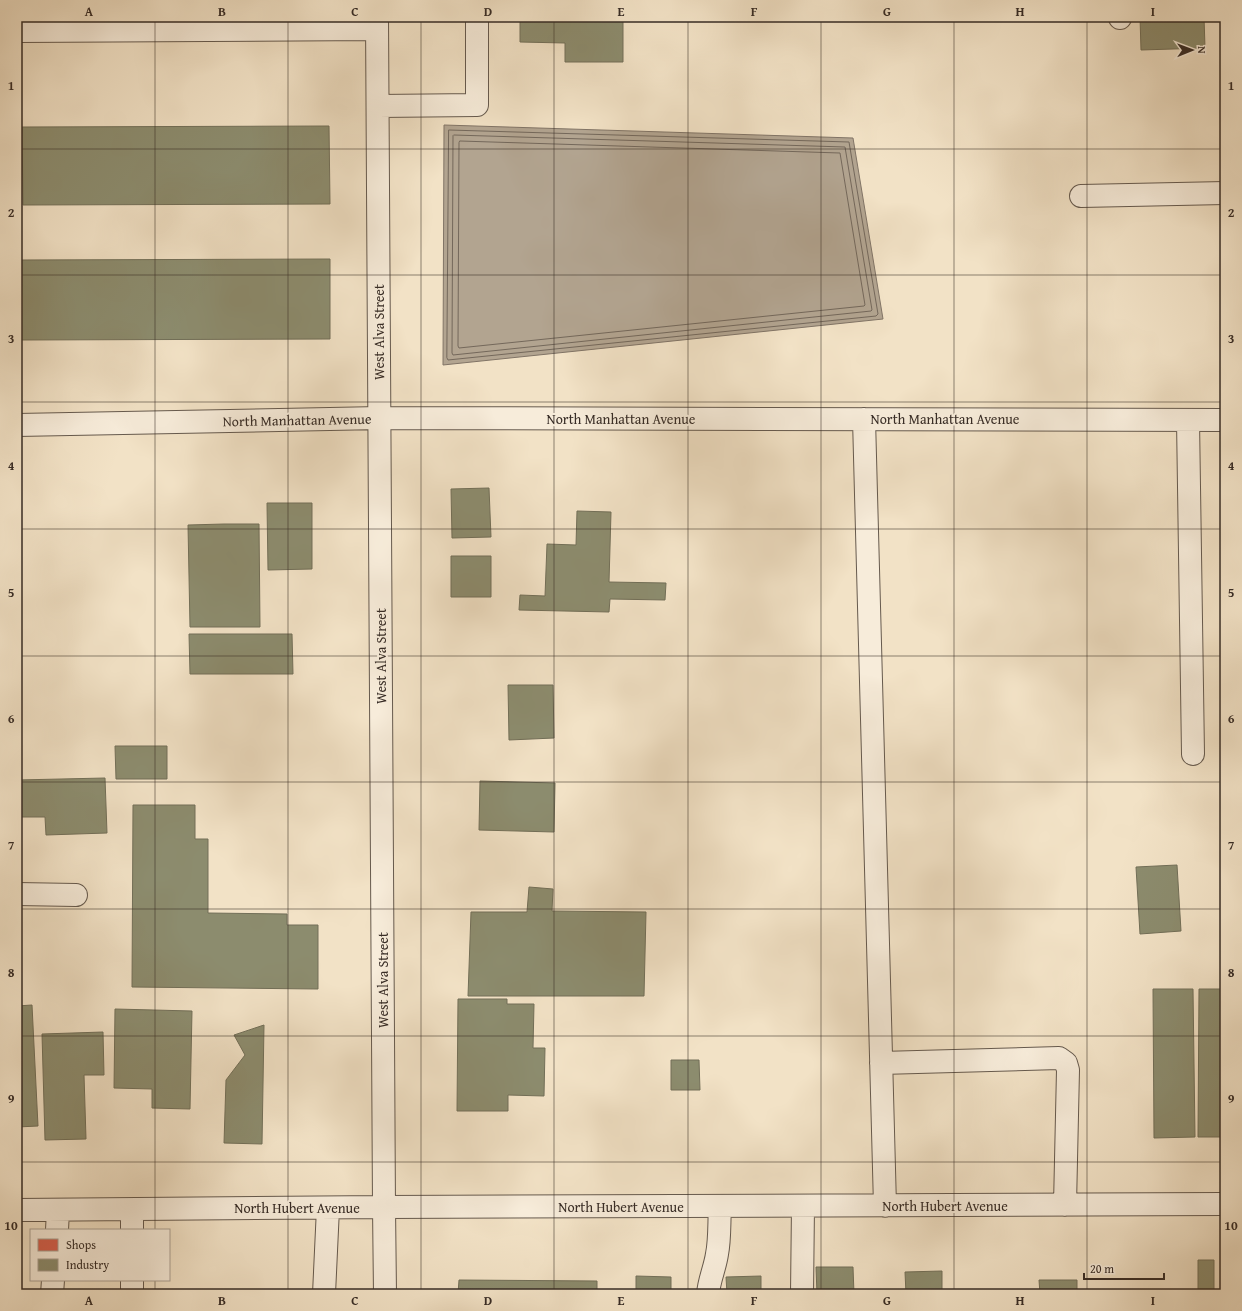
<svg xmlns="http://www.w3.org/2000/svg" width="1242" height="1311" font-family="'Gentium Book Plus',serif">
<rect width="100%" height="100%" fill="#f2e2c6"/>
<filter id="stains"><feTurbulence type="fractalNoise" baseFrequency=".005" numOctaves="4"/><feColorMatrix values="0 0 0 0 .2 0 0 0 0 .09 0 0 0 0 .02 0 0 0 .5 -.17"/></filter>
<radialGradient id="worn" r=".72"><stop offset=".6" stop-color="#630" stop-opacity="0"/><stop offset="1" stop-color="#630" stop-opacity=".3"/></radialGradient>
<path fill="#b2a490" stroke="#817466" d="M444,125L853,138L883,319L443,365Z"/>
<path fill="#d6604d" stroke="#a65041" d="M1224,507H1225V783H1222Z"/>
<path fill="#8c8c6e" stroke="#726f58" d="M520,17H623V62H565V43L520,42Z
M1140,17H1204L1205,48L1141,50Z
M329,126L330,204L23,205L22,127Z
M330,259V339L20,340V260Z
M489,488L491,537L452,538L451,489Z
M267,503H312V569L268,570Z
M577,511L611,512L609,582L666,583L665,600L610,599L609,612L519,610L520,595L545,596L547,544L576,545Z
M224,524H259L260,627H190L188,525Z
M451,556H491V597H451Z
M189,634H292L293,674H190Z
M508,685H553L554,738L509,740Z
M115,746H167V779H116Z
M105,778L107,833L46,835L45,817H17V780Z
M480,781L555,783L554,832L479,830Z
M133,805H195V839H208V913L287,914V925H318V989L132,987Z
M1177,865L1181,931L1140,934L1136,867Z
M529,887L553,889L552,911L646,912L644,996H468L471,912H527Z
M1153,989H1193L1195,1137L1154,1138Z
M1199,989H1225V1137H1198Z
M458,999H507V1004H534L533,1048H545L544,1096L508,1095V1111H457Z
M32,1005L38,1126L17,1127V1006Z
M115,1009L192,1011L190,1109L152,1108V1089L114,1088Z
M264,1025L262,1144L224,1143L226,1080L245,1055L234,1035Z
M103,1032L104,1075H84L86,1139L45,1140L42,1034Z
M671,1060H699L700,1090H671Z
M1198,1260H1214V1294H1198Z
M816,1267H853L854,1294H817Z
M942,1271V1294H906L905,1272Z
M636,1276L671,1277V1294H636Z
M761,1276V1294H727L726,1277Z
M459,1280L597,1281V1294H458Z
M1039,1280H1077V1294H1040Z"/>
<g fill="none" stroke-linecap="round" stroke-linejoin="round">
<path stroke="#74685b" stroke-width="1" d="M449,130L849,142L878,314L876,316L448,360L447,358Z
M454,135L845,147L872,310L871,311L453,355L452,353L453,136Z
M460,141L840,153L865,305L864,306L459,348L458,346L459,143Z"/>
<defs>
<path id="minor" d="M377,17L384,1207L385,1294
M1120,17V18
M17,31L377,29
M378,106L477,105V17
M1081,196L1225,193
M864,419L885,1206
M1188,420L1193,754
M17,425L380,418L1225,420
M17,894L76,895
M881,1063L1059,1058L1066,1063L1068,1070L1065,1205
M17,1210L384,1207L1225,1204
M132,1210V1230
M57,1230L58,1210
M132,1280V1294
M52,1294L53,1280
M324,1294L328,1208
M708,1294C709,1280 715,1268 717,1254C720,1239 719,1222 720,1207
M802,1294L803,1206"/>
</defs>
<use href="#minor" stroke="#665a4e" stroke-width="24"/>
<use href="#minor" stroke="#f7ecda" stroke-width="22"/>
</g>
<path fill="none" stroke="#372c26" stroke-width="1" stroke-opacity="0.55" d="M155,17V1230M288,17V1294M421,17V1294M554,17V1294M688,17V1294M821,17V1294M954,17V1294M1087,17V1294M17,149H1225M17,275H1225M17,402H1225M17,529H1225M17,656H1225M17,782H1225M17,909H1225M17,1036H1225M17,1162H1225M155,1280V1294"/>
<g text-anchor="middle" stroke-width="4" stroke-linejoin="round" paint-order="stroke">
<g font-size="14" fill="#372c26" stroke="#f7ecda">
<text transform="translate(379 332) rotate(-90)" y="5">West Alva Street</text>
<text x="621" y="424">North Manhattan Avenue</text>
<text x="945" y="424">North Manhattan Avenue</text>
<text transform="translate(297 420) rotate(-1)" y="5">North Manhattan Avenue</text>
<text transform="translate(381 656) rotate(-90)" y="5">West Alva Street</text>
<text transform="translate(383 980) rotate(-90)" y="5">West Alva Street</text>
<text x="945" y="1211">North Hubert Avenue</text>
<text x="621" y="1212">North Hubert Avenue</text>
<text x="297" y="1213">North Hubert Avenue</text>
</g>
</g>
<rect width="1242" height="1311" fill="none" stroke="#f2e2c6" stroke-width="44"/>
<rect x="30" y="1229" width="140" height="52" fill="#f7ecda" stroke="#aa9f92"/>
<rect x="38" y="1239" width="20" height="12" fill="#d6604d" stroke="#aa9f92"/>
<text x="66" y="1249" font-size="12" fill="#372c26">Shops</text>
<rect x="38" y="1259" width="20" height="12" fill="#8c8c6e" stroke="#aa9f92"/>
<text x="66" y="1269" font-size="12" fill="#372c26">Industry</text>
<g transform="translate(1192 50) rotate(89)" stroke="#f7ecda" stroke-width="3" paint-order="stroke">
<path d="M0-3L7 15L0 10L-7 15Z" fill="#372c26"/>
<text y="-6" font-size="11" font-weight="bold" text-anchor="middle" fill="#372c26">N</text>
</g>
<path d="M1084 1273v6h80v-6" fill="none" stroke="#372c26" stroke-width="2"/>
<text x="1090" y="1273" font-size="12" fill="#372c26" stroke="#f7ecda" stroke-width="3" paint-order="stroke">20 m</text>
<rect x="22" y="22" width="1198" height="1267" fill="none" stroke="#372c26" stroke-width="1.5"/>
<g font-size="13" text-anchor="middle" font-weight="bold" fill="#372c26">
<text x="89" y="16">A</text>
<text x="222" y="16">B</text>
<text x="355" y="16">C</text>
<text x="488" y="16">D</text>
<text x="621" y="16">E</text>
<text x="754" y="16">F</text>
<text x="887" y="16">G</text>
<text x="1020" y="16">H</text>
<text x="1153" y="16">I</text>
<text x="11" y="90">1</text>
<text x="1231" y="90">1</text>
<text x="11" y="217">2</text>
<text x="1231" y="217">2</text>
<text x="11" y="343">3</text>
<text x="1231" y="343">3</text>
<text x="11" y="470">4</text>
<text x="1231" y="470">4</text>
<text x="11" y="597">5</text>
<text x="1231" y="597">5</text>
<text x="11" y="723">6</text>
<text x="1231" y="723">6</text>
<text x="11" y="850">7</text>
<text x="1231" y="850">7</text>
<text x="11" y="977">8</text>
<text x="1231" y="977">8</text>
<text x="11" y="1103">9</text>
<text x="1231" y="1103">9</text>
<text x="11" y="1230">10</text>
<text x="1231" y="1230">10</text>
<text x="89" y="1305">A</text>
<text x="222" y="1305">B</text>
<text x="355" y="1305">C</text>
<text x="488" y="1305">D</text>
<text x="621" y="1305">E</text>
<text x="754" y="1305">F</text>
<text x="887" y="1305">G</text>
<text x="1020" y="1305">H</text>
<text x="1153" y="1305">I</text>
</g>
<rect width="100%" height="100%" filter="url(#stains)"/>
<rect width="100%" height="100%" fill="url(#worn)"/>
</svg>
